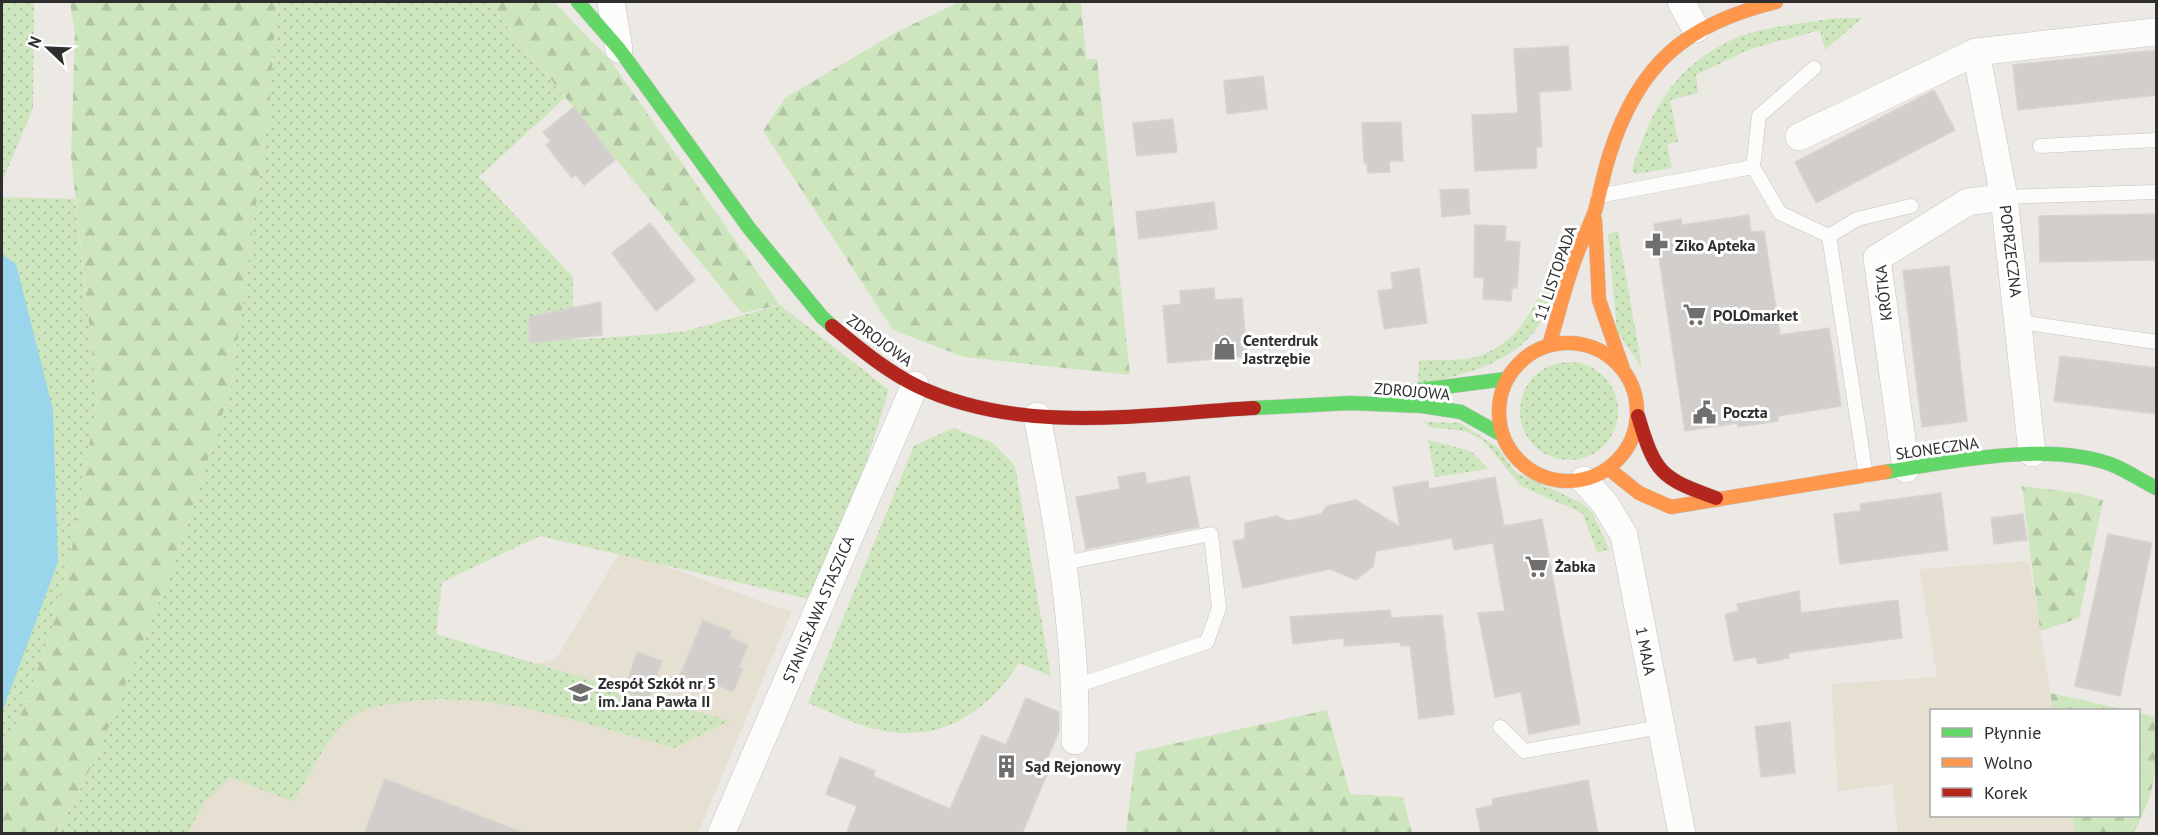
<svg xmlns="http://www.w3.org/2000/svg" width="2158" height="835" font-family="'PT Sans',sans-serif">
<defs>
<pattern id="grass-dots" width="8" height="8" patternUnits="userSpaceOnUse" patternTransform="scale(1.5)"><rect width="8" height="8" fill="#cee6be"/><path d="M2 2h.1M6 6h.1" fill="none" stroke="#b1c6a4" stroke-width="1.8" stroke-linecap="round"/></pattern>
<pattern id="forest-firs" width="22" height="20" patternUnits="userSpaceOnUse" patternTransform="scale(1.5)"><rect width="22" height="20" fill="#cee6be"/><path d="M5 1l3.5 6h-7zM16 11l3.5 6h-7z" fill="#b1c6a4"/></pattern>
</defs>
<rect width="100%" height="100%" fill="#ece8e4"/>
<path fill="#e6e0d3" d="M621,550L791,612L698,833L178,834L248,724L556,659Z
M2029,561L2053,710H1932V816H2072L2075,833H1898L1892,784L1838,791L1831,684L1937,677L1919,569Z"/>
<path fill="url(#grass-dots)" d="M2,2H34L33,108L2,182Z
M276,2H487L565,98L479,177L573,277V340L682,332L780,305L889,390L822,602L540,536L442,582L436,634L729,721L674,748C582,724 488,686 392,704C378,706 365,708 353,716C329,732 309,776 294,802L230,777L204,803L188,833L56,834L97,756L176,559L231,387L270,104Z
M1836,18H1862L1825,50L1820,30L1750,49L1696,75L1698,93L1670,100L1678,142L1667,144L1672,168L1635,174L1632,170C1651,109 1675,65 1736,38C1762,27 1807,23 1836,18Z
M2,197L75,199L97,399L72,547L51,631L23,710L2,751Z
M1618,231L1642,368L1617,331L1608,234Z
M1563,243C1559,262 1556,282 1550,301C1532,360 1470,373 1418,385L1419,361C1437,359 1462,362 1479,356C1529,339 1543,286 1563,243Z
M1520 411a49 49 0 1 1 98 0a49 49 0 1 1-98 0Z
M1424,422L1461,423L1498,448L1515,472L1582,503L1593,514L1610,550L1597,552L1582,513L1521,486L1483,440L1465,431L1429,427Z
M953,428L993,443L1015,466L1051,676L1019,663C990,708 947,740 890,732C862,728 834,714 808,703L914,446Z
M1428,440L1471,451L1488,469L1435,477Z"/>
<path fill="url(#forest-firs)" d="M70,2H276L270,104L231,387L176,559L97,756L56,833H2V751L23,710L51,631L72,547L97,399L71,156L75,34Z
M487,2H554L611,61L780,305L742,313Z
M955,2H1081L1086,59H1097L1130,375L964,357L893,330L763,131L785,98L895,33L955,4Z
M2022,486L2077,493L2103,500L2079,618L2040,631Z
M2050,693L2126,710H2053Z
M1327,710L1350,794L1403,797L1412,833H1126L1136,752Z
M2139,713L2156,717C2156,766 2158,790 2133,833H2075L2072,816H2138Z"/>
<path fill="#99d6ec" d="M2,254L16,264L53,410L58,562L2,712Z"/>
<path fill="#d1cecb" stroke="#d7d4d0" stroke-width="1.5" d="M1568,46L1571,90L1539,92L1542,147H1536L1537,168L1475,171L1472,115L1518,113L1514,49Z
M2157,50V95L2018,110L2013,65Z
M1263,76L1267,109L1227,114L1224,81Z
M1934,90L1955,130L1816,203L1795,162Z
M574,107L615,160L584,185L576,175L572,178L546,145L551,141L543,132Z
M1173,119L1177,152L1137,156L1133,123Z
M1401,122L1403,161H1389L1390,172L1368,173L1367,163H1364L1362,123Z
M1468,189L1470,214L1442,217L1440,190Z
M1214,202L1217,229L1139,239L1136,212Z
M2157,214V260L2040,262L2039,216Z
M1749,215L1751,232L1764,231L1780,335L1829,328L1841,406L1778,416V421L1738,427L1737,423L1685,431L1654,224L1681,219L1682,225Z
M650,223L695,280L656,311L612,253Z
M1475,225L1506,226L1505,241L1520,242L1517,288H1512L1511,301L1483,299L1484,278L1474,277Z
M1949,266L1967,421L1922,427L1903,271Z
M1419,268L1427,323L1384,329L1378,291L1393,289L1391,273Z
M1214,288L1215,300L1242,298L1247,356L1168,363L1163,306L1181,304L1180,291Z
M601,302L602,335L530,343L529,317Z
M2060,356L2157,368V414L2054,401Z
M1145,472L1147,484L1189,476L1199,527L1086,549L1076,497L1120,489L1118,477Z
M1495,477L1504,526L1542,519L1580,724L1529,734L1521,692L1495,697L1478,613L1505,611L1493,543L1454,550L1452,538L1376,551L1373,566L1356,580L1330,569L1243,588L1233,541L1245,539V523L1276,516L1288,521L1321,514L1327,506L1356,500L1400,527L1393,487L1428,481L1429,489Z
M1941,493L1948,550L1840,564L1834,514L1861,511L1860,504Z
M2023,514L2027,540L1994,544L1991,518Z
M2108,534L2152,543L2120,696L2075,686Z
M1799,591L1801,613L1898,600L1902,638L1788,653L1789,658L1758,664L1756,657L1734,661L1725,614L1739,611L1737,604Z
M1390,610L1391,618L1442,615L1454,714L1419,719L1410,645L1401,646L1400,642L1344,646V638L1293,644L1290,617Z
M703,620L731,632L729,637L748,645L739,667L743,669L733,692L710,682L706,691L678,680Z
M637,652L662,661L649,699L624,691Z
M1026,698L1059,712V731L1046,762V776L1022,834H846L857,806L826,794L840,757L875,771L873,776L950,809L982,735L1006,745Z
M1790,722L1795,773L1761,777L1755,727Z
M385,779L521,832V834H364Z
M1588,780L1598,834H1481L1476,809L1493,805L1492,799Z"/>
<g fill="none" stroke-linecap="round" stroke-linejoin="round">
<defs>
<path id="lane" d="M2040,146L2156,140
M1753,167L1780,213L1829,236L1866,476
M1598,196L1753,167L1759,116L1814,68
M2004,197L2156,192
M1829,236L1857,219L1911,206
M2020,322L2156,342
M1064,563L1211,534L1219,608L1207,642L1076,686
M1500,727L1524,751L1661,727"/>
<path id="street" d="M611,2L619,49
M1681,2L1696,29
M1976,52L2004,197L2032,453
M1799,137L1976,52L2154,32
M1037,416C1058,524 1077,631 1075,741
M1906,469L1877,258L1968,202L2004,197
M1584,480L1606,505L1624,535L1682,834
M721,834L915,385"/>
<path id="fast" d="M578,2L619,49L749,228L822,317L832,326
M1404,392L1506,379
M1254,408L1350,403L1422,406L1461,412L1502,435
M1885,472C1951,462 2052,440 2115,466C2129,472 2142,481 2156,488"/>
<path id="slow" d="M1595,220L1599,300L1623,369
M1499 412a69 69 0 1 1 138 0a69 69 0 1 1-138 0Z
M1549,345C1558,317 1564,289 1574,262C1580,244 1589,228 1595,211C1600,192 1604,172 1610,153C1639,63 1686,24 1776,2
M1609,469L1639,493L1671,507L1885,472"/>
<path id="jam" d="M832,326C859,348 886,371 917,386C1022,436 1143,414 1254,408
M1638,416C1655,473 1660,478 1716,498"/>
</defs>
<use href="#lane" stroke="#c5c4c5" stroke-width="15"/>
<use href="#street" stroke="#c5c4c5" stroke-width="28"/>
<use href="#fast" stroke="#c5c4c5" stroke-width="15"/>
<use href="#slow" stroke="#c5c4c5" stroke-width="15"/>
<use href="#jam" stroke="#c5c4c5" stroke-width="15"/>
<use href="#lane" stroke="#fcfcfb" stroke-width="14"/>
<use href="#street" stroke="#fcfcfb" stroke-width="27"/>
<use href="#fast" stroke="#63d668" stroke-width="14"/>
<use href="#slow" stroke="#ff974d" stroke-width="14"/>
<use href="#jam" stroke="#b3261e" stroke-width="14"/>
</g>
<defs>
<symbol id="pharmacy-bare" viewBox="-9 -9 18 18"><path d="M-2-6h4v4h4v4h-4v4h-4v-4h-4v-4h4Z" fill="#706f6e" stroke="#fff" stroke-width="2.5" paint-order="stroke"/></symbol>
<symbol id="supermarket-bare" viewBox="-9 -9 18 18"><path d="M-6-5.5h2.5l.6 2H6L4.5 2H-2.5L-4.4-4H-6ZM-1.5 3.2a1.3 1.3 0 1 0 .1 0ZM3 3.2a1.3 1.3 0 1 0 .1 0Z" fill="#706f6e" stroke="#fff" stroke-width="2.5" paint-order="stroke"/></symbol>
<symbol id="shop-bare" viewBox="-9 -9 18 18"><path d="M-5-2.5h2.3a2.7 3.5 0 0 1 5.4 0H5L5.5 6h-11ZM-1.5-2.5h3a1.5 2.3 0 0 0-3 0Z" fill="#706f6e" stroke="#fff" stroke-width="2.5" paint-order="stroke"/></symbol>
<symbol id="civic-bare" viewBox="-9 -9 18 18"><path d="M-.6-6.5H3V-4.5H.6V-3L4-1V1h2V6H-6V1h2V-1L-.6-3ZM-1.2 2.5V6h2.4V2.5Z" fill="#706f6e" stroke="#fff" stroke-width="2.5" paint-order="stroke"/></symbol>
<symbol id="school-bare" viewBox="-9 -9 18 18"><path d="M0-5L7-2L0 1L-7-2ZM-4 1L0 2.5L4 1V4Q0 6-4 4Z" fill="#706f6e" stroke="#fff" stroke-width="2.5" paint-order="stroke"/></symbol>
<symbol id="building-bare" viewBox="-9 -9 18 18"><path d="M-4-6H4V6H1V3H-1V6H-4ZM-2.5-4.3h1.7v1.8h-1.7ZM.8-4.3h1.7v1.8H.8ZM-2.5-1h1.7V.8h-1.7ZM.8-1h1.7V.8H.8Z" fill="#706f6e" stroke="#fff" stroke-width="2.5" paint-order="stroke"/></symbol>
</defs>
<g fill-rule="evenodd">
<use href="#pharmacy-bare" x="1640" y="228" width="33" height="33"/>
<use href="#supermarket-bare" x="1678" y="298" width="33" height="33"/>
<use href="#shop-bare" x="1208" y="332" width="33" height="33"/>
<use href="#civic-bare" x="1688" y="396" width="33" height="33"/>
<use href="#supermarket-bare" x="1520" y="550" width="33" height="33"/>
<use href="#school-bare" x="564" y="676" width="33" height="33"/>
<use href="#building-bare" x="990" y="750" width="33" height="33"/>
</g>
<g text-anchor="middle" stroke-width="6" stroke-linejoin="round" paint-order="stroke">
<g font-size="16" font-weight="bold" fill="#2e2e2e" stroke="#fff" text-anchor="start">
<text x="1675" y="251">Ziko Apteka</text>
<text x="1713" y="321">POLOmarket</text>
<text x="1243" y="346">Centerdruk<tspan x="1243" dy="18">Jastrzębie</tspan></text>
<text x="1723" y="418">Poczta</text>
<text x="1555" y="572">Żabka</text>
<text x="598" y="689">Zespół Szkół nr 5<tspan x="598" dy="18">im. Jana Pawła II</tspan></text>
<text x="1025" y="772">Sąd Rejonowy</text>
</g>
<g font-size="16" fill="#2e2e2e" stroke="#fff">
<text transform="translate(2011 251) rotate(83)" y="6">POPRZECZNA</text>
<text transform="translate(1555 273) rotate(-71)" y="6">11 LISTOPADA</text>
<text transform="translate(1883 293) rotate(-96)" y="6">KRÓTKA</text>
<text transform="translate(880 340) rotate(36)" y="6">ZDROJOWA</text>
<text transform="translate(1412 391) rotate(5)" y="6">ZDROJOWA</text>
<text transform="translate(1937 448) rotate(-8)" y="6">SŁONECZNA</text>
<text transform="translate(818 609) rotate(-67)" y="6">STANISŁAWA STASZICA</text>
<text transform="translate(1646 651) rotate(79)" y="6">1 MAJA</text>
</g>
</g>
<rect width="2158" height="835" fill="none" stroke="#2e2e2e" stroke-width="6"/>
<rect x="1930" y="709" width="210" height="108" fill="#ffffff" stroke="#ababab" stroke-width="1.5"/>
<rect x="1942" y="728" width="30" height="9" fill="#63d668" stroke="#ababab" stroke-width="1.5"/>
<text x="1984" y="739" font-size="18" fill="#2e2e2e">Płynnie</text>
<rect x="1942" y="758" width="30" height="9" fill="#ff974d" stroke="#ababab" stroke-width="1.5"/>
<text x="1984" y="769" font-size="18" fill="#2e2e2e">Wolno</text>
<rect x="1942" y="788" width="30" height="9" fill="#b3261e" stroke="#ababab" stroke-width="1.5"/>
<text x="1984" y="799" font-size="18" fill="#2e2e2e">Korek</text>
<g transform="translate(48 48) rotate(293)" stroke="#ffffff" stroke-width="4.5" paint-order="stroke">
<path d="M0-4.5L10 22L0 15L-10 22Z" fill="#2e2e2e"/>
<text y="-9" font-size="16" font-weight="bold" text-anchor="middle" fill="#2e2e2e">N</text>
</g>
</svg>
